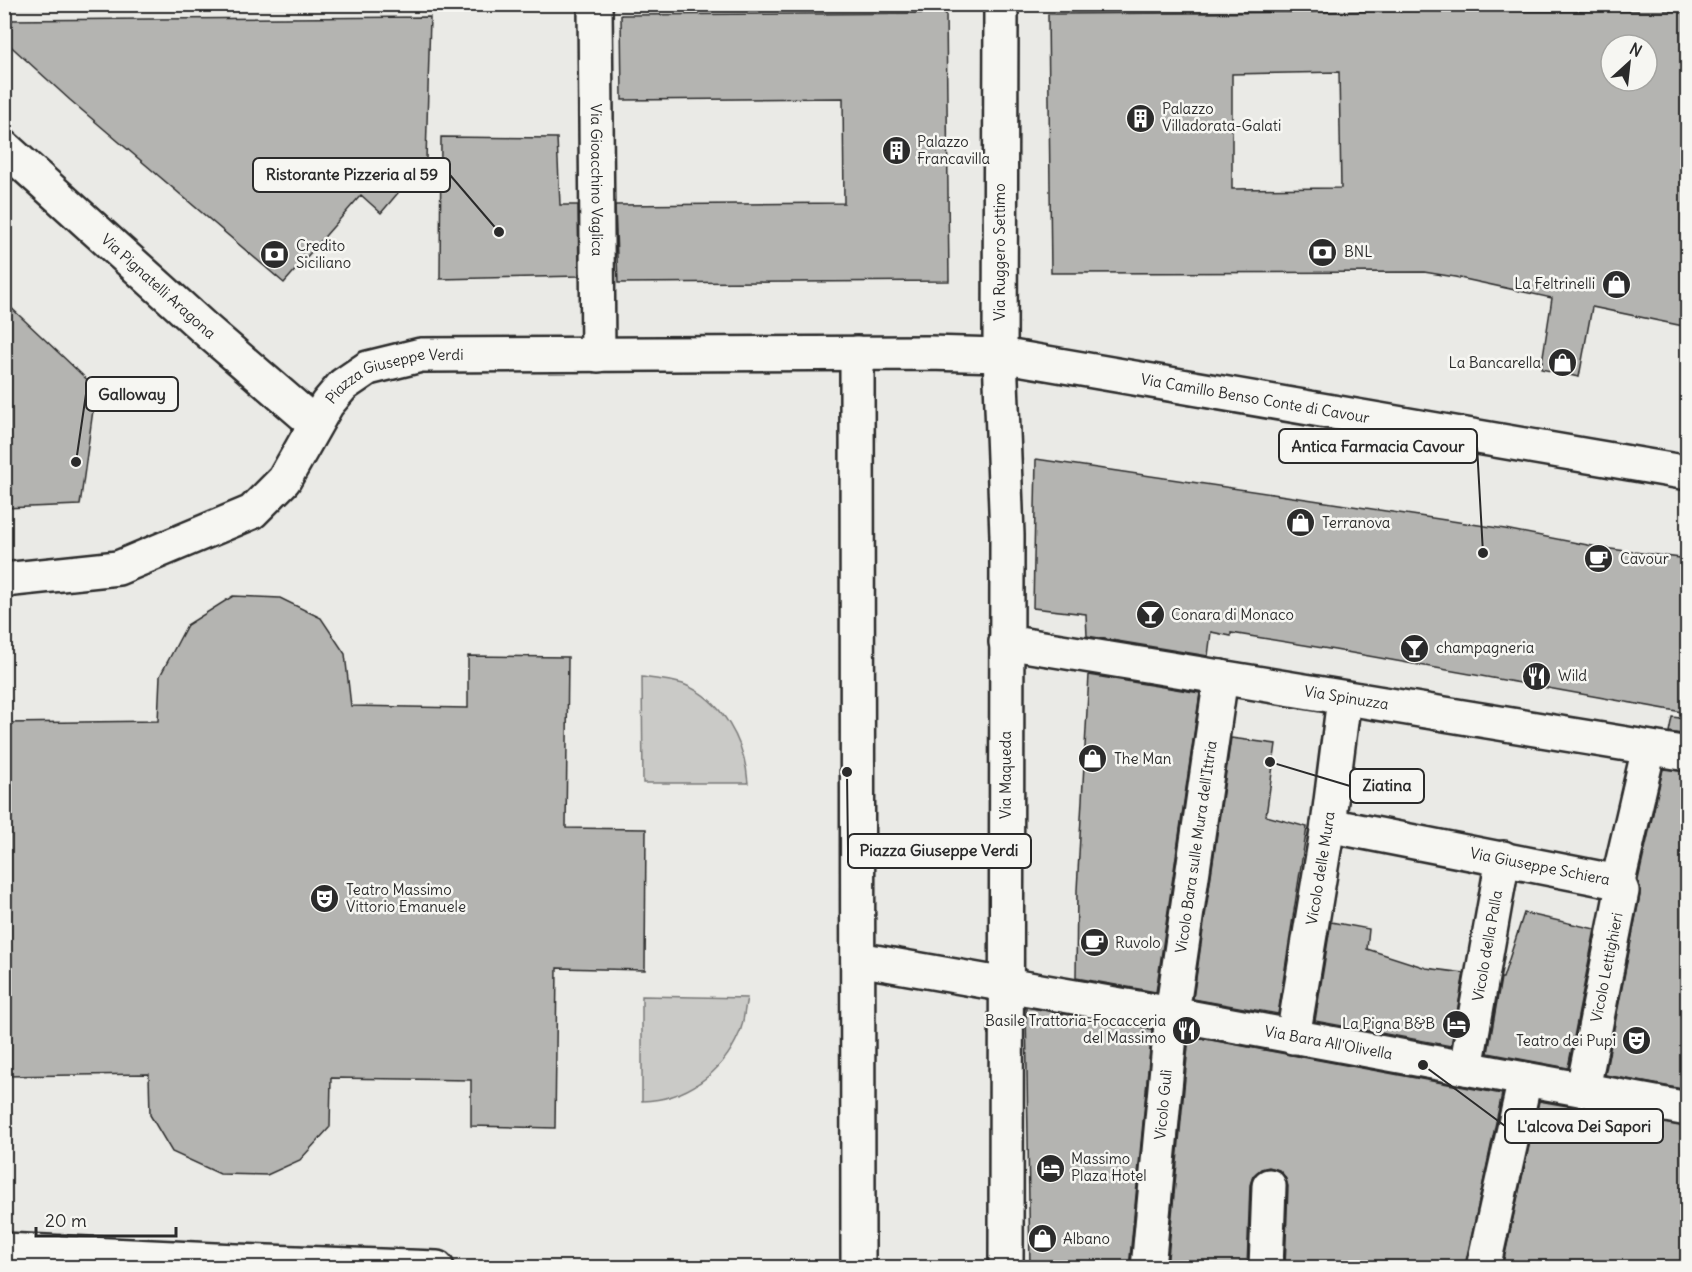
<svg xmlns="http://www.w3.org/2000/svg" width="1692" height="1272" font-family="Delius,sans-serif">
<rect width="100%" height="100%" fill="#eaeae6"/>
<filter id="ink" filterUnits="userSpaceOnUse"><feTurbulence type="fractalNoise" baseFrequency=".0167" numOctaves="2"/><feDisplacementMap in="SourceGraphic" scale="12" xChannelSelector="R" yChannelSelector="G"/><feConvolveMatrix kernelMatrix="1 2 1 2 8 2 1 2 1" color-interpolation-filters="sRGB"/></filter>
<g filter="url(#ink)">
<path fill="#cacac7" stroke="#7a7a79" stroke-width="1.5" d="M642,677C654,679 671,680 683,684C723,700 745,742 748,783H643Z
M642,996L747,998C744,1010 744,1024 739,1034C722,1074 685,1100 642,1101Z"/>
<path fill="#b4b4b1" stroke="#2b2b2b" stroke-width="1.5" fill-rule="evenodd" d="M1422,11H1688V327L1592,307L1579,377L1541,369L1552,298L1455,277L1424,272L1051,273L1048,14ZM1611,45H1647V81H1611ZM1339,72L1341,188L1232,189V74Z
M946,13L949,281L618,283L615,205L844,203L843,98L622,100L621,15Z
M430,17L426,160L381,213L361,195L284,283L70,100L4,40V20Z
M441,137L557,138L560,205H578L579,276L440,279Z
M4,301L96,388L80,505L4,508Z
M1036,459L1306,499L1505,529L1603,548L1688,559V713L1335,650L1231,633V636L1211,632L1208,656L1087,636L1086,614L1033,608Z
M233,596L280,598L321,618L345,654L351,706L468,708V656L568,657L566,828L646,829L645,970L557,968L555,1128L471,1126V1080L331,1078L330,1127L300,1160L267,1175L220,1174L172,1152L150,1115L149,1074L4,1076V723L158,721L160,676L187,625Z
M1089,675L1200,693L1156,992L1076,978L1077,890Z
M1672,717L1688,719V735L1669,732Z
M1231,738L1276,744L1266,816L1307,827L1278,1014L1193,999Z
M1663,769L1688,772V1090L1605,1075L1640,895L1638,880Z
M1524,913L1595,929L1568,1068L1488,1053L1501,978H1503Z
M1331,922L1369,929L1367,949L1426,968L1464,973L1451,1046L1315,1021Z
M1026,1007L1152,1029L1129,1268H1030Z
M1189,1036L1502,1094L1465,1268H1285L1288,1186L1285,1177L1279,1170L1269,1167L1261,1169L1253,1176L1250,1185L1247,1268H1167Z
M1539,1101L1688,1127V1268H1502Z"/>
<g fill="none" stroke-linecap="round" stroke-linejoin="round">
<defs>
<g id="street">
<path id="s1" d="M595,4L598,355"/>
<path d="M1001,4L1000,355L1007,535L1006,1268"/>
<path d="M857,353L858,1268"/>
<path id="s2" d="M1006,642L1688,754"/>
<path id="s3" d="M1328,825L1618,882L1649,748"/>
<path id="s4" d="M858,959L1172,1014L1688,1109"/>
<path id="s5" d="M1293,1037L1328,825L1344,698"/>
<path id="s6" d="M1466,1068L1503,858"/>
<path id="s7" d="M1583,1089L1622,891L1618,882"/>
<path d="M4,1250L236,1261L437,1268"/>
<path id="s8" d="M1148,1268L1172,1014L1221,677"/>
<path d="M1266,1268L1269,1186"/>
<path d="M1483,1268L1525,1079"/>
</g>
<g id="secondary">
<path id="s9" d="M4,147L204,328L315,424"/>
<path id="s10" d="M4,580L118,568L252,512L284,480L327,404L343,385L368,368L421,355L929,353L1000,355L1688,473"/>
</g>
</defs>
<use href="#street" stroke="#2b2b2b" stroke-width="38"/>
<use href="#secondary" stroke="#2b2b2b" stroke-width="38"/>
<use href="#street" stroke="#f6f6f2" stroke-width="33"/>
<use href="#secondary" stroke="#f6f6f2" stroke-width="33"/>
</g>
</g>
<defs>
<symbol id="building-disc" viewBox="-11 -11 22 22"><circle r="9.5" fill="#2b2b2b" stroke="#f6f6f2"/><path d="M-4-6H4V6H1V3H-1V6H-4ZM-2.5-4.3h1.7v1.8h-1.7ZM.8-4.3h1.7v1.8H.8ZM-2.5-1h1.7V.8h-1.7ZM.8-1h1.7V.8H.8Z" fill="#fff"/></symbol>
<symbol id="bank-disc" viewBox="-11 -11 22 22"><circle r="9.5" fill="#2b2b2b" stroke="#f6f6f2"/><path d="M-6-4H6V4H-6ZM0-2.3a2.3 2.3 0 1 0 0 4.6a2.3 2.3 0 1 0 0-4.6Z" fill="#fff"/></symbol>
<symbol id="shop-disc" viewBox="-11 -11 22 22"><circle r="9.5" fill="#2b2b2b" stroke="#f6f6f2"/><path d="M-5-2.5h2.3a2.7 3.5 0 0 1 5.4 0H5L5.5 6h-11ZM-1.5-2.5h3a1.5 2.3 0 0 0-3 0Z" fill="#fff"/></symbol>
<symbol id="cafe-disc" viewBox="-11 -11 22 22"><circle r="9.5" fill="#2b2b2b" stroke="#f6f6f2"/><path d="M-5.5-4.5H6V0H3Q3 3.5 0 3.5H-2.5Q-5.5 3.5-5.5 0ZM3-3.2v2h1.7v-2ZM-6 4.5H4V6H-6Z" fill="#fff"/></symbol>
<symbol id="bar-disc" viewBox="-11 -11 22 22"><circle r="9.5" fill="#2b2b2b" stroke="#f6f6f2"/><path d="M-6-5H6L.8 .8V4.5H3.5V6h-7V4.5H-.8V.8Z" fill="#fff"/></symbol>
<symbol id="restaurant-disc" viewBox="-11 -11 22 22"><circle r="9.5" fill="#2b2b2b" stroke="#f6f6f2"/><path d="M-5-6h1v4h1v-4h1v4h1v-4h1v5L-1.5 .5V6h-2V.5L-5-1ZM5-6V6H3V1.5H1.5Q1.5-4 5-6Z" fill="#fff"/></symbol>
<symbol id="theatre-disc" viewBox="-11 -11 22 22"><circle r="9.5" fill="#2b2b2b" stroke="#f6f6f2"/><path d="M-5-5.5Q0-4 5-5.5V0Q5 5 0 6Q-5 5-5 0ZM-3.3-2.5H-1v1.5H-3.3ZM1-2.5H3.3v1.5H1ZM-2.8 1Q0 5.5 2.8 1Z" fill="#fff"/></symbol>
<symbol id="hotel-disc" viewBox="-11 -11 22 22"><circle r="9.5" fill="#2b2b2b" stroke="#f6f6f2"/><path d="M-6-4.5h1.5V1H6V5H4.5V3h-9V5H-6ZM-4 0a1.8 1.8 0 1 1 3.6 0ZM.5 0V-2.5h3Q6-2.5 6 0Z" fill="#fff"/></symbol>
</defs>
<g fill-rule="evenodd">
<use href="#building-disc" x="1124" y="102" width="33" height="33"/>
<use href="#building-disc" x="880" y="134" width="33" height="33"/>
<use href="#bank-disc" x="1306" y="236" width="33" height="33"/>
<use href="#bank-disc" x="258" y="238" width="33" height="33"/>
<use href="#shop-disc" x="1600" y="268" width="33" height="33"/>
<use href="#shop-disc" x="1546" y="346" width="33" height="33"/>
<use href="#shop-disc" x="1284" y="506" width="33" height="33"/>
<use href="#cafe-disc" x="1582" y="542" width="33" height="33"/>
<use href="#bar-disc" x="1134" y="598" width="33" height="33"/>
<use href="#bar-disc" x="1398" y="632" width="33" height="33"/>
<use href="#restaurant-disc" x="1520" y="660" width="33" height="33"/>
<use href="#shop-disc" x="1076" y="742" width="33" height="33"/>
<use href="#theatre-disc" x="308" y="882" width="33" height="33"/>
<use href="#cafe-disc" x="1078" y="926" width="33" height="33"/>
<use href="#hotel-disc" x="1440" y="1008" width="33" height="33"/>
<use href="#restaurant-disc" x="1170" y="1014" width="33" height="33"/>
<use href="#theatre-disc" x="1620" y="1024" width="33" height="33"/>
<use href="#hotel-disc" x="1034" y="1152" width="33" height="33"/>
<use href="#shop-disc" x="1026" y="1222" width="33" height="33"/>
</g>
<g text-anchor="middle" stroke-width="5" stroke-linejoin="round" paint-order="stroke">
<g font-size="15" fill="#2b2b2b" stroke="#f6f6f2" text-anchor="start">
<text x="1162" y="114">Palazzo<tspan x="1162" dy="17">Villadorata-Galati</tspan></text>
<text x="917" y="147">Palazzo<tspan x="917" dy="17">Francavilla</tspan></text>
<text x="296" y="251">Credito<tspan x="296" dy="17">Siciliano</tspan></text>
<text x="1344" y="257">BNL</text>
<text x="1595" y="289" text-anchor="end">La Feltrinelli</text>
<text x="1541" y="368" text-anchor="end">La Bancarella</text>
<text x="1322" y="528">Terranova</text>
<text x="1620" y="564">Cavour</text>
<text x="1171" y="620">Conara di Monaco</text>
<text x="1436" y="653">champagneria</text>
<text x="1558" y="681">Wild</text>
<text x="1114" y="764">The Man</text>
<text x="346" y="895">Teatro Massimo<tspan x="346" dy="17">Vittorio Emanuele</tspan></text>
<text x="1115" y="948">Ruvolo</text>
<text x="1166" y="1026" text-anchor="end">Basile Trattoria-Focacceria<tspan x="1166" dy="17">del Massimo</tspan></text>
<text x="1435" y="1029" text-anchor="end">La Pigna B&amp;B</text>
<text x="1616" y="1046" text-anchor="end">Teatro dei Pupi</text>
<text x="1071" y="1164">Massimo<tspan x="1071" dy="17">Plaza Hotel</tspan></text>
<text x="1063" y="1244">Albano</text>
</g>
<g font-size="15" fill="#2b2b2b" stroke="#f6f6f2">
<text dy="5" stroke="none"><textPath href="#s1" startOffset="176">Via Gioacchino Vaglica</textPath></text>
<text transform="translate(1000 252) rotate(-90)" y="5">Via Ruggero Settimo</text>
<text dy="5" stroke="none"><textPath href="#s9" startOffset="208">Via Pignatelli Aragona</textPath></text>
<text dy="5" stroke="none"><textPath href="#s10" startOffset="470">Piazza Giuseppe Verdi</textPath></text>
<text dy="5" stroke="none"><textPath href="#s10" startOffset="1340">Via Camillo Benso Conte di Cavour</textPath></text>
<text dy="5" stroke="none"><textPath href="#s2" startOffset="345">Via Spinuzza</textPath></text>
<text transform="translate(1006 775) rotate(-90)" y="5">Via Maqueda</text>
<text dy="5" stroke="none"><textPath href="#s8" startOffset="424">Vicolo Bara sulle Mura dell'Ittria</textPath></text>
<text dy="5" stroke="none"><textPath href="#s3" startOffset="216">Via Giuseppe Schiera</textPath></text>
<text dy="5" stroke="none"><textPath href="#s5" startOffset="171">Vicolo delle Mura</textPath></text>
<text dy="5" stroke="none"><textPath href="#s6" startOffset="124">Vicolo della Palla</textPath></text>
<text dy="5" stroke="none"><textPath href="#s7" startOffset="124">Vicolo Lettighieri</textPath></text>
<text dy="5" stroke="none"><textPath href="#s4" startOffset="478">Via Bara All'Olivella</textPath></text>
<text dy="5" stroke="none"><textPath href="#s8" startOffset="164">Vicolo Gulì</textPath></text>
</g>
</g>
<path fill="none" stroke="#2b2b2b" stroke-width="2" d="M499 232L450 175M76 462L86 394M1483 553L1477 446M1270 762L1350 786M847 772L848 851M1423 1065L1505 1126"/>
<g fill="#2b2b2b" stroke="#f6f6f2" stroke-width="2">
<circle cx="499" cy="232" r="6"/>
<circle cx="76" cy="462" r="6"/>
<circle cx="1483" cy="553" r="6"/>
<circle cx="1270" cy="762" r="6"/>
<circle cx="847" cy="772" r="6"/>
<circle cx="1423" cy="1065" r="6"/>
</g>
<g fill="#f6f6f2" stroke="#2b2b2b" stroke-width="2">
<rect x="253" y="158" width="197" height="34" rx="6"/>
<rect x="86" y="377" width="92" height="34" rx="6"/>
<rect x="1279" y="429" width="198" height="34" rx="6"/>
<rect x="1350" y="769" width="74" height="34" rx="6"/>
<rect x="848" y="834" width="183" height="34" rx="6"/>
<rect x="1505" y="1109" width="158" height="34" rx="6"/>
</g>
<g font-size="16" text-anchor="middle" font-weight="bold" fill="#2b2b2b">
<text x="352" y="180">Ristorante Pizzeria al 59</text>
<text x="132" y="400">Galloway</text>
<text x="1378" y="452">Antica Farmacia Cavour</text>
<text x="1387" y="791">Ziatina</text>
<text x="939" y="856">Piazza Giuseppe Verdi</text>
<text x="1584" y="1132">L'alcova Dei Sapori</text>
</g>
<rect width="1692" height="1272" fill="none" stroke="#f6f6f2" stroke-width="24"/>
<rect x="12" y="12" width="1668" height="1248" fill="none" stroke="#2b2b2b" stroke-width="2" filter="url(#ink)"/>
<g transform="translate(1629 63) rotate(27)"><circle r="28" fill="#f6f6f2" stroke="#a5a5a2" stroke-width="1.5"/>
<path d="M0-4.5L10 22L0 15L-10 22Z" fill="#2b2b2b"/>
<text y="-9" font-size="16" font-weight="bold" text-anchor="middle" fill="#2b2b2b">N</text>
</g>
<path d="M36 1227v9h140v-9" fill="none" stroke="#2b2b2b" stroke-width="3"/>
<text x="45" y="1227" font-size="18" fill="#2b2b2b" stroke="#f6f6f2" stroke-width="4.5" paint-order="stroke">20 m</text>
</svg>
